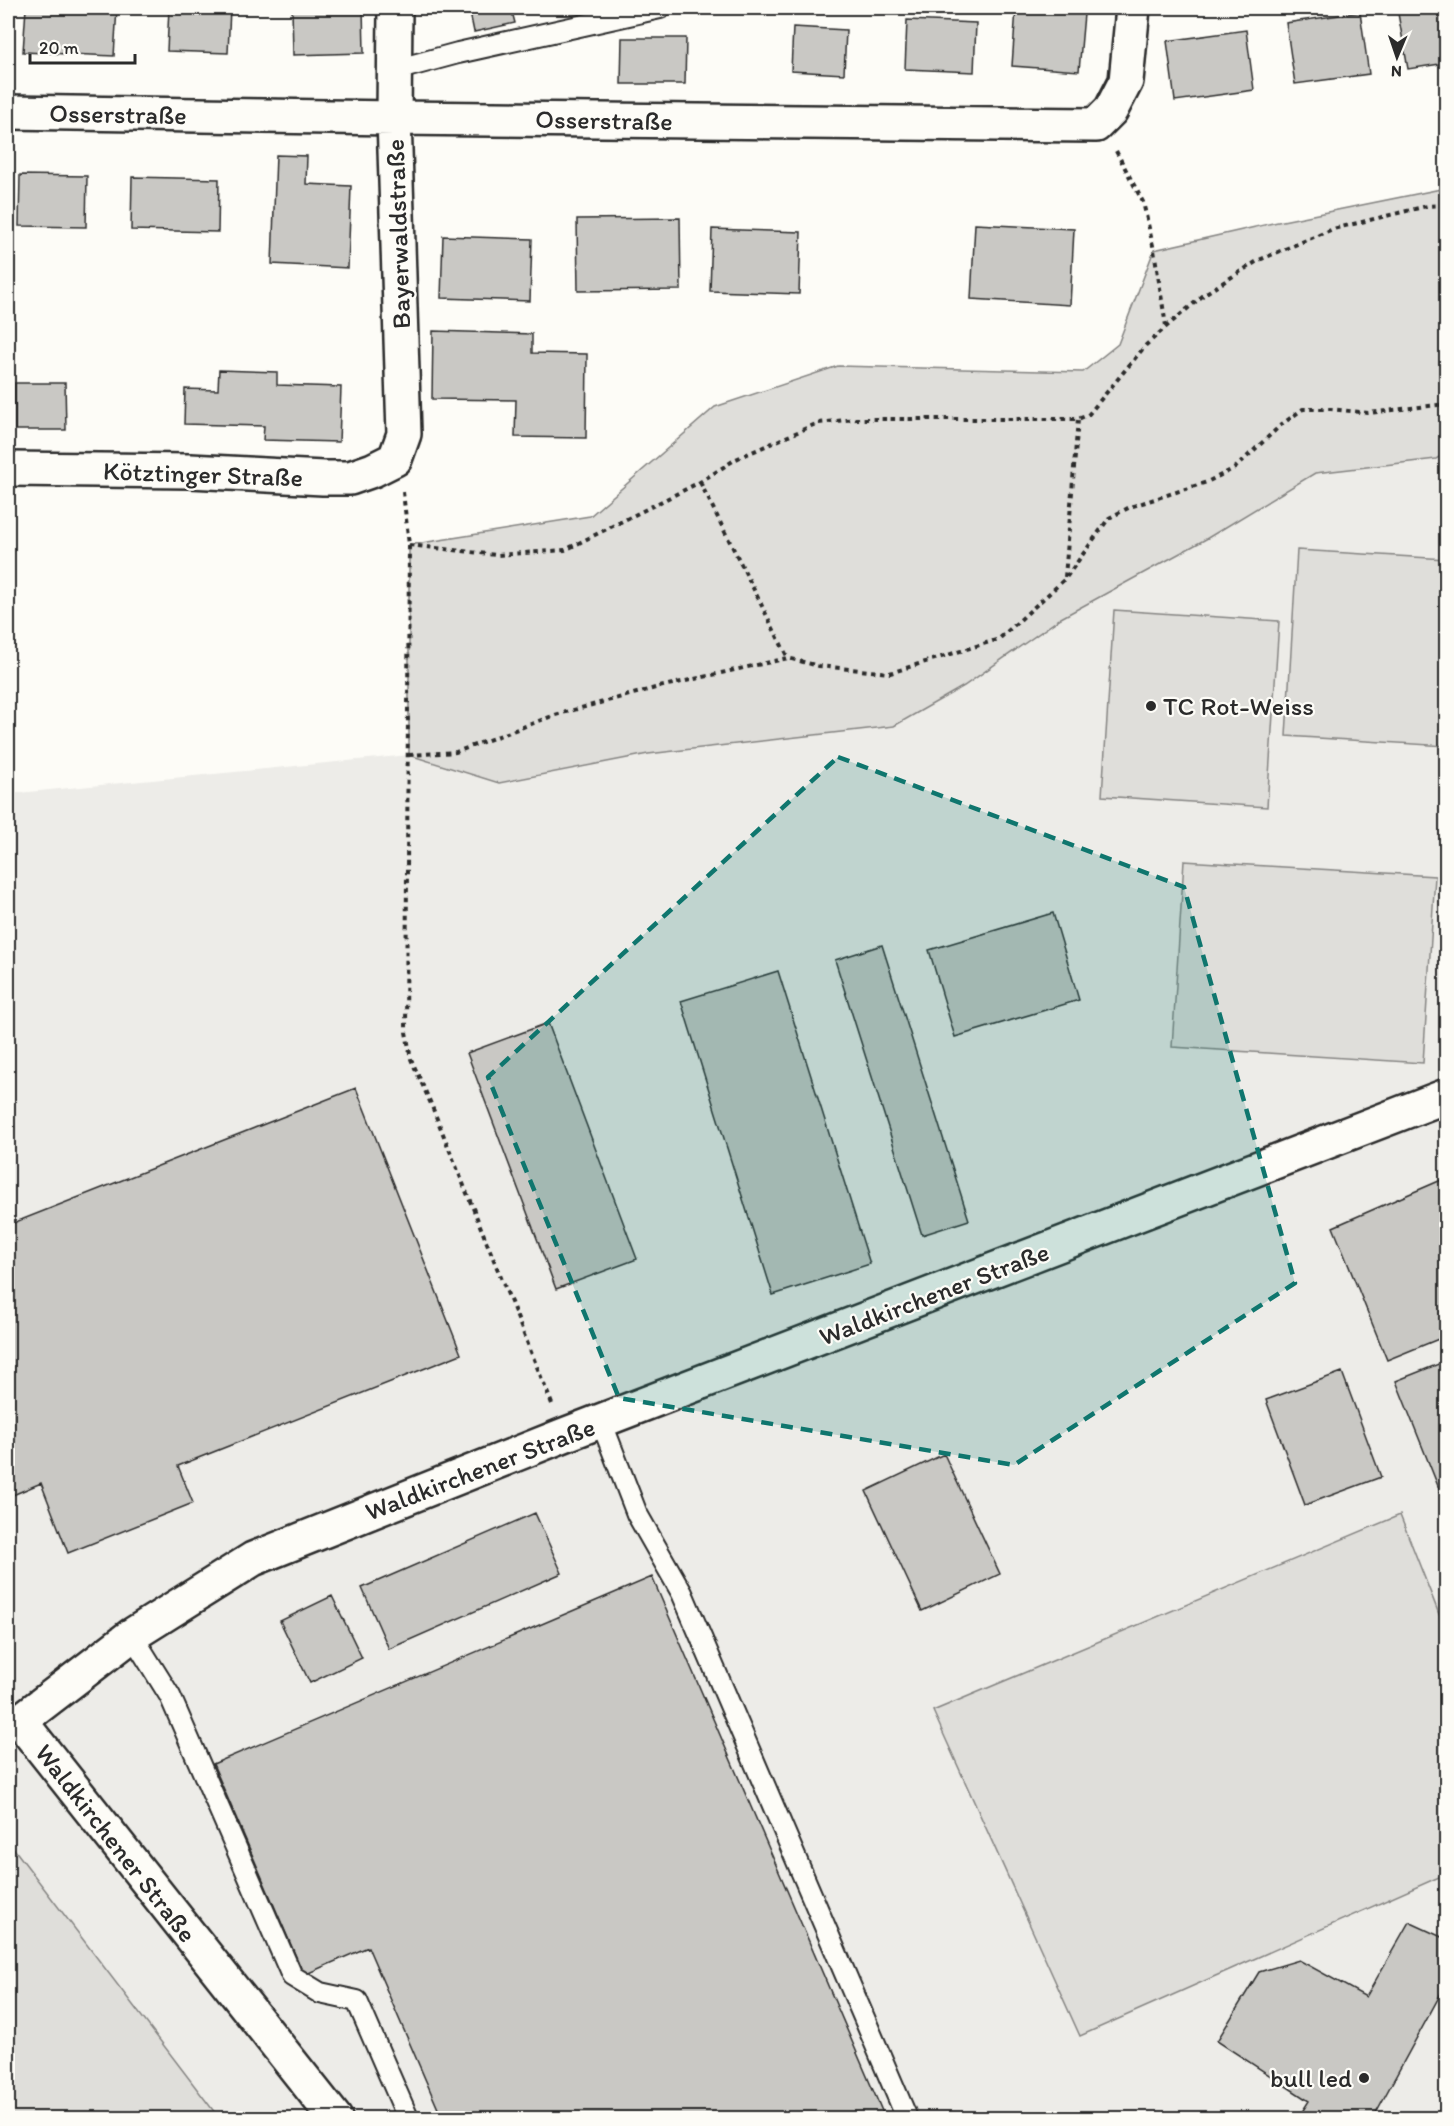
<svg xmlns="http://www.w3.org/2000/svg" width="1454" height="2126" font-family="Itim,sans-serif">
<rect width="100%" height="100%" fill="#fdfcf7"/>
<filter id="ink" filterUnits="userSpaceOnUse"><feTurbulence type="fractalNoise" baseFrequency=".0167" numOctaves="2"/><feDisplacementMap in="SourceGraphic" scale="12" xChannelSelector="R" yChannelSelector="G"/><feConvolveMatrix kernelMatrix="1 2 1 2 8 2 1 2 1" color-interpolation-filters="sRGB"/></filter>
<g filter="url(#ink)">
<path fill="#edece8" d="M1446,453V2118H8V794L409,755L500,783L648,754L964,686L1061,618L1206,539L1315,473L1435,459Z"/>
<path fill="#dfdeda" stroke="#858482" stroke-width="1.5" d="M1446,188V453L1436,459L1315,473L1206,539L1061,618L964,686L894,726L648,754L499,783L409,755V545L590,516L715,407L838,366L1083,372L1118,344L1154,250L1273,223Z
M1297,550L1446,559V746L1286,736Z
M1114,610L1279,621L1267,807L1102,796Z
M1184,861L1435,876L1423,1063L1172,1047Z
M1400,1515L1446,1632V1874L1080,2036L933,1711Z
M8,1841L219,2118H8Z"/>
<path fill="#c9c8c4" stroke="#2b2b2b" stroke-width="1.5" d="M26,8H117L114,56L23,52Z
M169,8H230L228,53L167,51Z
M292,8H363L364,53L293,55Z
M469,8H511L515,23L474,32Z
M1397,8H1446V63L1408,69Z
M1016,9L1084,14L1079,71L1012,66Z
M1360,12L1369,74L1295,84L1286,23Z
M907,20L976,23L974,72L905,69Z
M793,27L846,30L844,74L791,71Z
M1246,30L1254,90L1175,101L1167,41Z
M622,38H686L685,84H621Z
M276,155L307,156L306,184L351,186L348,268L272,264Z
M20,175L87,176L86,227L19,226Z
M132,177L219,179L218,232L131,230Z
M680,218L681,290L578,291L577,219Z
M975,224L1074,229L1070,305L971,299Z
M712,229L801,232L799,294L710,291Z
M443,236L532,239L530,301L441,298Z
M433,331L532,334V353L587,354L586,438L515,437L516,400L432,399Z
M219,370L277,372V385L341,387L339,442L263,440L264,426L184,424L185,389L218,390Z
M15,383H65L66,430H15Z
M1053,913L1079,1000L955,1037L929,950Z
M882,945L969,1220L922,1235L835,960Z
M778,971L870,1264L773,1295L681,1001Z
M548,1023L637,1259L556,1289L467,1053Z
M356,1088L461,1354L178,1466L193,1503L68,1553L41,1483L8,1497V1225Z
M1446,1178V1336L1387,1360L1333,1227Z
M1446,1361V1506L1396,1381Z
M1342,1372L1381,1477L1305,1505L1266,1400Z
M944,1454L1000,1574L922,1611L866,1491Z
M535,1513L562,1573L389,1649L362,1588Z
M652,1577L885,2118H442L368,1947L304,1975L213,1764Z
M332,1596L362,1658L310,1683L280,1621Z
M1409,1922L1446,1939V1984L1373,2118H1298L1309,2101L1217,2041L1259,1972L1299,1960L1366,1997Z"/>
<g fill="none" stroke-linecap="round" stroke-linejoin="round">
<defs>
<path id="service" d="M395,70L458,53L660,8
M601,1421L637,1514L682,1593L907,2118
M132,1635L170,1696L292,1976L320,1993L357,2001L408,2118"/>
<path id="minor" d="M8,112L394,118L1096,125L1111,110L1126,81L1133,8
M8,469L190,471L323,478H350L373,470L395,459L404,434L394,118L395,8
M335,2118L20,1721L132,1635L253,1559L564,1435L1446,1096"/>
</defs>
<use href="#service" stroke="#2b2b2b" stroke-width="24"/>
<use href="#minor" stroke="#2b2b2b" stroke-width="38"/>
<path stroke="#2b2b2b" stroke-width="4" stroke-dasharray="4.5 4.5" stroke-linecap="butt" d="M1116,151L1143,202L1154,250L1166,326
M700,482L788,658
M403,492L409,545L406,1032L411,1059L431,1104L552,1404
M409,545L497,555L565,550L700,482L736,459L818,423L856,419H1078L1088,415L1146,345L1166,327L1206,293L1259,260L1333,229L1427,206L1446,205
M1065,577L1078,419
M409,755L456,752L555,715L659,687L788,658L819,666L890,673L999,639L1065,579L1109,518L1130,507L1207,482L1235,468L1282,424L1303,409H1331L1368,413L1446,404"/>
<use href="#service" stroke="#fdfcf7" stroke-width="20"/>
<use href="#minor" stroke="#fdfcf7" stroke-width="33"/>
</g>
</g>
<path fill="#0f766e" fill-opacity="0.2" stroke="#0f766e" stroke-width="4.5" stroke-dasharray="12 8" stroke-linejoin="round" d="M838,757L1184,887L1295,1283L1014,1465L619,1398L488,1077Z"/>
<g fill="#2b2b2b" stroke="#fdfcf7" stroke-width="2">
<circle cx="1151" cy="706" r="6"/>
<circle cx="1364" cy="2078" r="6"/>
</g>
<g text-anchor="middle" stroke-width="4.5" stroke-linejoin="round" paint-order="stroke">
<g font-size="26" fill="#2b2b2b" stroke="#fdfcf7">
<text transform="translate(118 114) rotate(1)" y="9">Osserstraße</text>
<text transform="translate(604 120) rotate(1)" y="9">Osserstraße</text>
<text transform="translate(398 234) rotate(-92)" y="9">Bayerwaldstraße</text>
<text transform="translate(203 474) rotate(2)" y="9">Kötztinger Straße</text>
<text transform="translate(934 1294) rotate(-21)" y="9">Waldkirchener Straße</text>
<text transform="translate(480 1469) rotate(-21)" y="9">Waldkirchener Straße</text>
<text transform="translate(116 1843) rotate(52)" y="9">Waldkirchener Straße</text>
</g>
<g font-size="26" fill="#2b2b2b" stroke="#fdfcf7" text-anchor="start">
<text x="1163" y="715">TC Rot-Weiss</text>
<text x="1352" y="2087" text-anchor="end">bull led</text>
</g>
</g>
<rect width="1454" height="2126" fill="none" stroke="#fdfcf7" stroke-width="30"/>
<rect x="15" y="15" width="1424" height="2096" fill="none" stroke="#2b2b2b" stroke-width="2" filter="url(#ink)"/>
<g transform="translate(1397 57) rotate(182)" stroke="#fdfcf7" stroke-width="4.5" paint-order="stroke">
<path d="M0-4.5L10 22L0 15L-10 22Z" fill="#2b2b2b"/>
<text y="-9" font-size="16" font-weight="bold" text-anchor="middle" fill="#2b2b2b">N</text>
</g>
<path d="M30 54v9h105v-9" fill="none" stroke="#2b2b2b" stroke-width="3"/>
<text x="39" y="54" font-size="18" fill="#2b2b2b" stroke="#fdfcf7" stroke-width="4.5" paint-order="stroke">20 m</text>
</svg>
